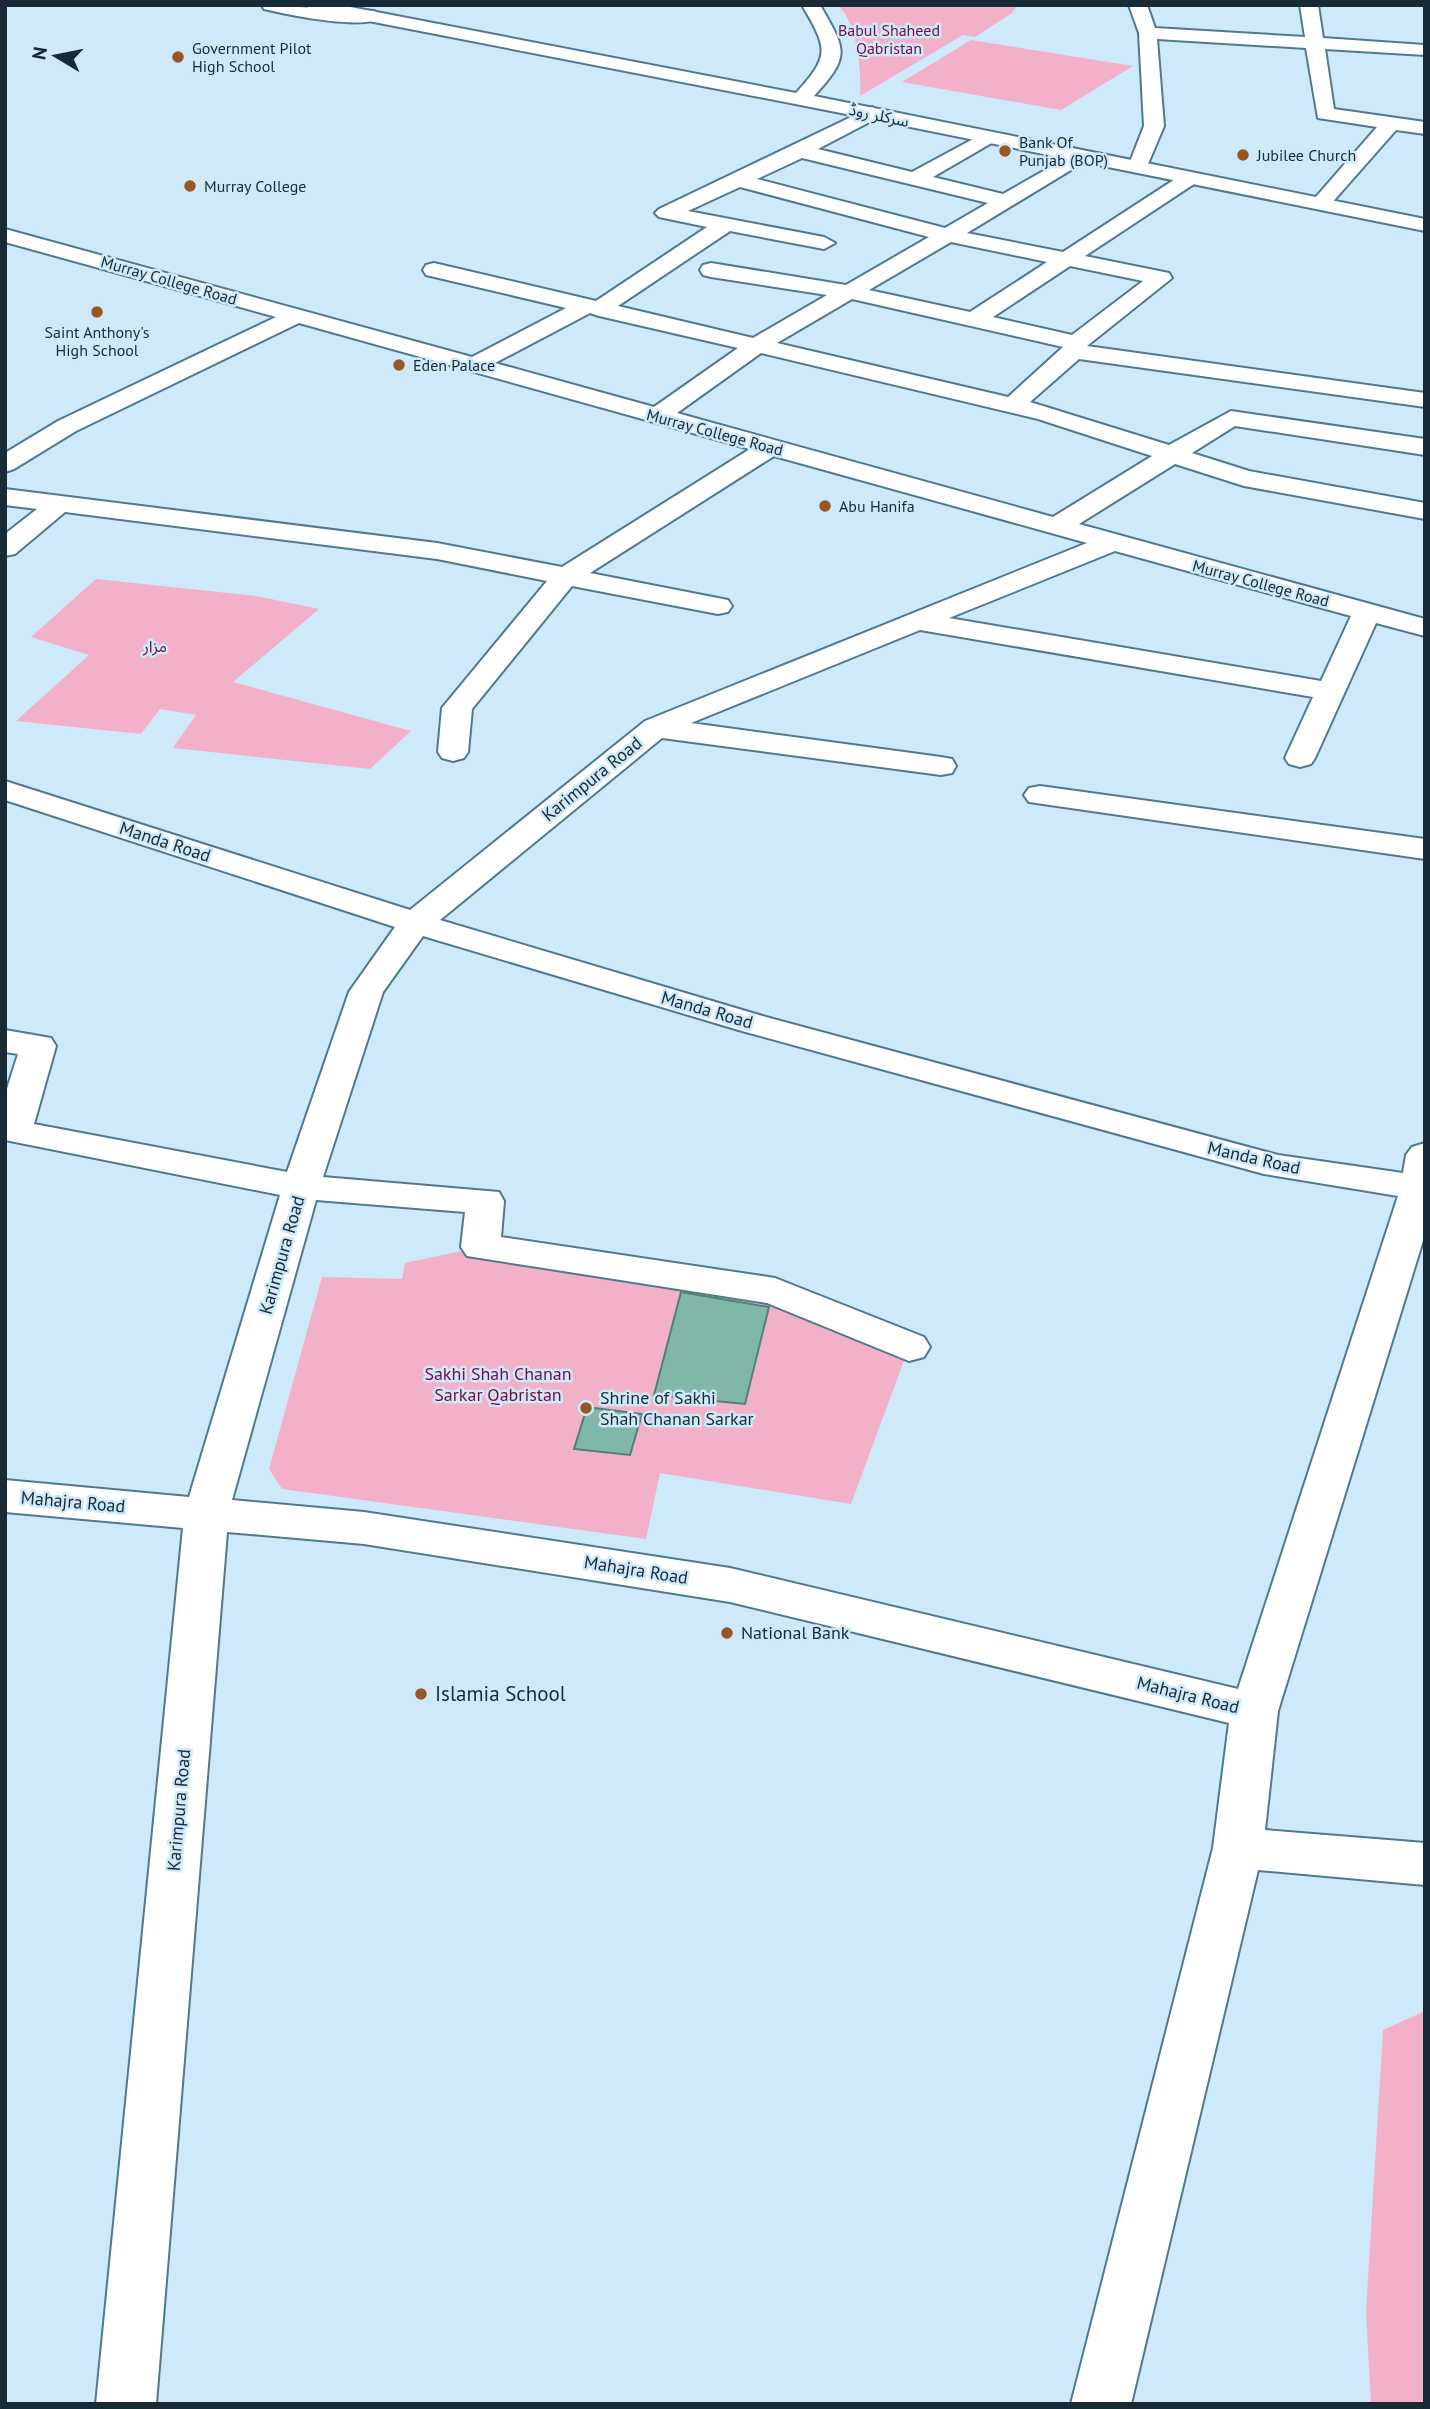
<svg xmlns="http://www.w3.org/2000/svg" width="1430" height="2409" font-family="'PT Sans','Noto Sans Arabic',sans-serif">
<rect width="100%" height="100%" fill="#cee9fa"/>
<path fill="#f3b0c9" d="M838,5H1017L1012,13L975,37L963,35L860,96C862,71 857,23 838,5Z
M971,40L1133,66L1061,110L902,82Z
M96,579L256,596L319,609L233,682L411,731L370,769L173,748L196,715L160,709L141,734L16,721L89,655L31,637Z
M481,1247L775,1291L909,1347L851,1504L660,1473L646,1539L282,1489L269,1469L322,1277L402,1279L405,1263Z
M1425,2011V2404H1371L1366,2312L1383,2030Z"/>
<path fill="#81b7a8" stroke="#4e8374" stroke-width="2" d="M681,1292L769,1307L745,1404L654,1395Z
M587,1407L642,1414L630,1455L574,1449Z"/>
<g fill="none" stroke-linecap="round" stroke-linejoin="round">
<defs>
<path id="minor" d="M262,5L374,11L383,16C368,32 285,14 264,9Z
M1129,5H1147L1155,28L1305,37L1300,5H1318L1323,38L1425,45V55L1325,49L1334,109L1425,122V134L1396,130L1329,206H1315L1312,202L1315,198L1377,127L1318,118L1306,48L1157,39L1164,126L1145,171H1131L1128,167L1144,126L1139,33Z
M872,107L882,113L879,117L818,149L912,172L988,131L998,137L995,141L933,177L1003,194L1077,152H1091L1094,156L967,233L1063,252L1183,174H1197L1200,178L1197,182L1085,256L1169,273L1172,278L1087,346L1425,393V407L1079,359L1030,402L1169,445L1231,411L1425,439V455L1235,426L1192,453L1249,471L1425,503V519L1244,486L1175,464L1079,524L1425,619V636L1376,623L1315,758L1311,764L1300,767L1289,764L1285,758L1313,697L920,630L691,723L941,757L952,759L956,766L952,773L941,775L662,738L440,920L766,1017L1278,1155L1403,1173L1406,1155L1412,1147L1425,1143V1234L1278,1711L1265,1830L1425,1843V1885L1258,1870L1131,2404H1071L1213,1848L1229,1723L730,1602L364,1544L227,1532L156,2404H96L183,1528L5,1512V1480L189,1497L280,1195L5,1140V1095L18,1054L5,1052V1030L51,1038L56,1046L34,1124L287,1172L349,992L395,927L5,800V781L410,910L645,721L1087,543L774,456L590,573L728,600L732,606L728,612L718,614L572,586L472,709L468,752L464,758L453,761L442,758L438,752L442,708L547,581L437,559L65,512L15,554L5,556V534L37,509L5,505V489L437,543L562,567L750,449L299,323L76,431L14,469L5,472V453L58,421L276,317L5,242V229L472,357L566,308L426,275L423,270L426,265L434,263L596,301L707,227L659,217L655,213L659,209ZM802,158L988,203L945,228L757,179ZM740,187L929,237L846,285L711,263L703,265L700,270L703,275L711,277L827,295L753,338L618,306L730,231L824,249L835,243L824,237L688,211ZM951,242L1047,262L970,312L869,290ZM1070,266L1143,281L1072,335L993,317ZM852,299L1063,347L1008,397L777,343ZM590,313L599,316L738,348L654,407L495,363ZM761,353L1038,419L1152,456L1053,517L677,413ZM1115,551L1351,616L1321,681L949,618ZM423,936L742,1031L1264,1174L1398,1196L1238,1689L730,1568L364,1512L232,1500L316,1200L465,1212L461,1247L467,1256L767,1303L909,1361L924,1357L930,1347L924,1337L775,1278L501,1237L504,1201L499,1192L323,1177L383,992Z
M1040,786L1425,839V859L1029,802L1024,795L1029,788Z"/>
<path id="major" d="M304,5H340L796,93C831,55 827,48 802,5H820C846,50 851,56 814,96L1425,219V231L826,110L312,10Z"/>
</defs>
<use href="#minor" stroke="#4f7992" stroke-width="4"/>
<use href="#major" stroke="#4f7992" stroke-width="4"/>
<use href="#minor" fill="#fff" fill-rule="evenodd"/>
<use href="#major" fill="#fff" fill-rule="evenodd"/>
</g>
<g fill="#975622" stroke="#cee9fa" stroke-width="2.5">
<circle cx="178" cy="57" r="7"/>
<circle cx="1005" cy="151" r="7"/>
<circle cx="1243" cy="155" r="7"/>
<circle cx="190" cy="186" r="7"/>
<circle cx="97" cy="312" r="7"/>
<circle cx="399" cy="365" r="7"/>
<circle cx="825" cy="506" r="7"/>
<circle cx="586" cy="1408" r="7"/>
<circle cx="727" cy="1633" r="7"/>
<circle cx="421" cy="1694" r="7"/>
</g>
<g text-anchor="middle" stroke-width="5" stroke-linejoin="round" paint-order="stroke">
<g font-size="16" fill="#770945" stroke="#cee9fa">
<text x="889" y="36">Babul Shaheed<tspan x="889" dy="18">Qabristan</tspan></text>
<text x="155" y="652">مزار</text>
</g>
<g font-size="16" fill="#182a35" stroke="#cee9fa" text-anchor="start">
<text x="192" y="54">Government Pilot<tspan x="192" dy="18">High School</tspan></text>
<text x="1019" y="148">Bank Of<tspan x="1019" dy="18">Punjab (BOP)</tspan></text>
<text x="1257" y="161">Jubilee Church</text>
<text x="204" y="192">Murray College</text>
<text x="97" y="338" text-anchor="middle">Saint Anthony's<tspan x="97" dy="18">High School</tspan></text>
<text x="413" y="371">Eden Palace</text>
<text x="839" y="512">Abu Hanifa</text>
</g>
<g font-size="16" fill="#182a35" stroke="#cee9fa">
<text transform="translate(879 115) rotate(12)" y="6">سرکلر روڈ</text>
<text transform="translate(169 280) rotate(16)" y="6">Murray College Road</text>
<text transform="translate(715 432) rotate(15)" y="6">Murray College Road</text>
<text transform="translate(1261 583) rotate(15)" y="6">Murray College Road</text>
</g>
<g font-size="18" fill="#182a35" stroke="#cee9fa">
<text transform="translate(592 779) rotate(-39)" y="6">Karimpura Road</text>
<text transform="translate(165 842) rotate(18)" y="6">Manda Road</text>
<text transform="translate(707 1010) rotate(16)" y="6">Manda Road</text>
<text transform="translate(1254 1158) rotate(13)" y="6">Manda Road</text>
<text transform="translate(282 1255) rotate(-74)" y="6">Karimpura Road</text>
<text transform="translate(73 1502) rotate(5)" y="6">Mahajra Road</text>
<text transform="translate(636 1570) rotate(9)" y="6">Mahajra Road</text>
<text transform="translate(1188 1695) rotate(14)" y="6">Mahajra Road</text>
<text transform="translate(179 1810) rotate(-85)" y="6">Karimpura Road</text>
</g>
<g font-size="18" fill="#770945" stroke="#cee9fa">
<text x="498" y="1380">Sakhi Shah Chanan<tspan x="498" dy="21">Sarkar Qabristan</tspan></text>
</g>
<g font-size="18" fill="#182a35" stroke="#cee9fa" text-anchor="start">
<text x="600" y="1404">Shrine of Sakhi<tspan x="600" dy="21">Shah Chanan Sarkar</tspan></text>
<text x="741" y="1639">National Bank</text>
</g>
<g font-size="21" fill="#182a35" stroke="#cee9fa" text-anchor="start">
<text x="435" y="1701">Islamia School</text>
</g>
</g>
<rect width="1430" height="2409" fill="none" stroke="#182a35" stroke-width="14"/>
<g transform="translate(56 56) rotate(280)" stroke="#cee9fa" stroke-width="5" paint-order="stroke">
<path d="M0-5L12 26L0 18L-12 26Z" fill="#182a35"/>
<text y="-10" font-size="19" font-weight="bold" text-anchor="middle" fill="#182a35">N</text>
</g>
</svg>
